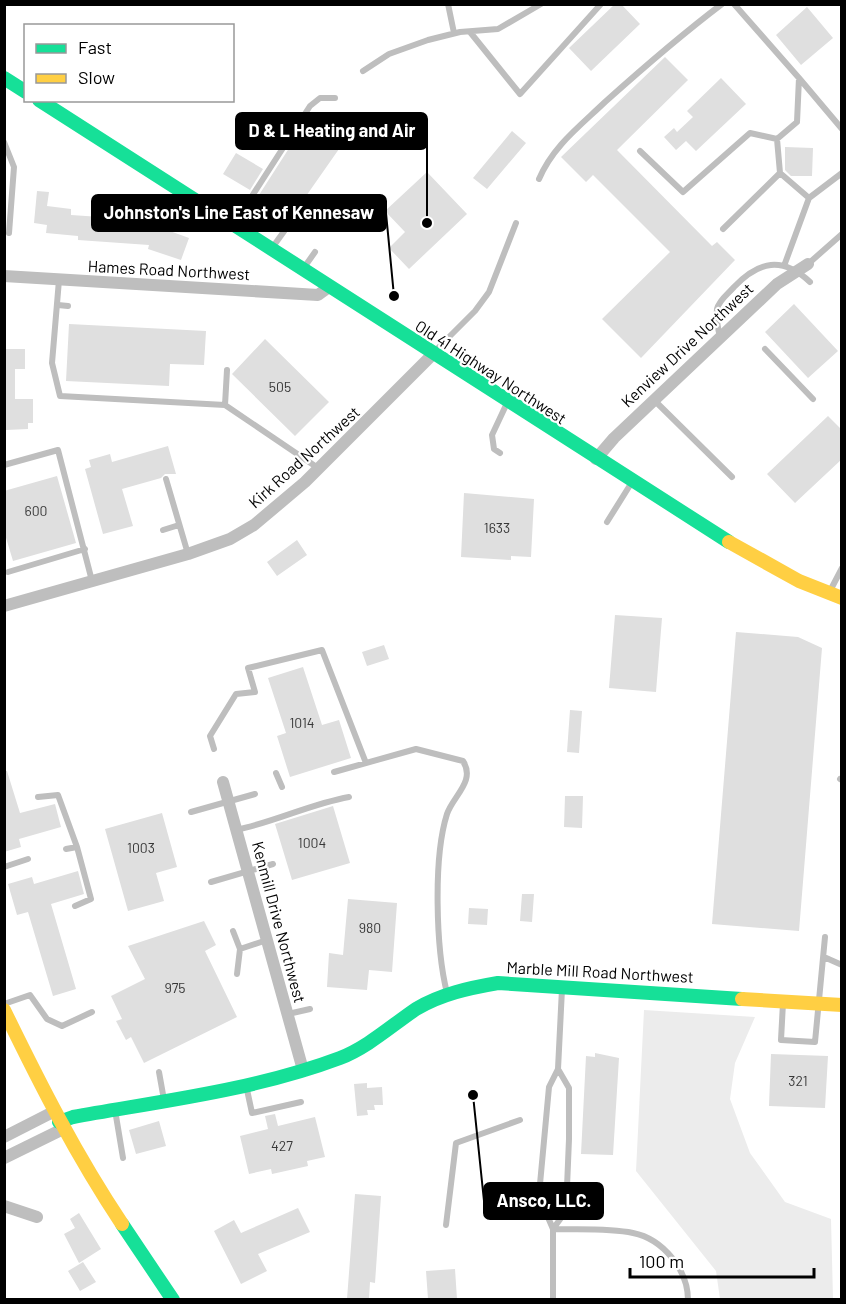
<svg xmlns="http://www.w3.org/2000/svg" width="846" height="1304" font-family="Barlow,sans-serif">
<rect width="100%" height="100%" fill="#fff"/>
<path fill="#ececec" d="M644,1010L755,1017L735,1063L730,1099L750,1153L785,1202L831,1219L833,1299H720L716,1271L636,1171Z"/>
<path fill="#dfdfdf" d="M615,4H621L640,24L591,71L569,48Z
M807,7L833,38L801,65L776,35Z
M665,57L688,80L617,150L712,246L717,242L735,260L641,358L602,319L670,252L593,175L586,182L561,157Z
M721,78L746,104L696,151L686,141L676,150L664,137L674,128L677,132L693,117L687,111Z
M311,114L346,139L290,219L259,195Z
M512,131L526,143L487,189L473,178Z
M785,147L813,148L812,176H791L785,170Z
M236,153L263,169L250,190L223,174Z
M427,172L467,214L409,269L389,248L405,232L385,211Z
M37,191L49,192L47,206L71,209V215L145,220V222L189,238L181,260L148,249L149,245L78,240V236L46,233L47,225L34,223Z
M794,304L838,351L808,378L765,332Z
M69,324L206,331L204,365L170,364L169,386L66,381Z
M265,339L329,402L295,436L232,374Z
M4,349H25V369H15V399H33V423H28V429L6,430Z
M828,416L842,430V459L795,503L767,474Z
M168,446L176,474H165L161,478L122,489L133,526L103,534L85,469L91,467L89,460L110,454L112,462Z
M57,476L76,543L13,561L4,531V491Z
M464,493L534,499L531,557L511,556V560L461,557Z
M297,540L307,555L277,576L267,562Z
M615,615L662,618L656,692L609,688Z
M736,632L798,637L822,648L799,931L712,924Z
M384,645L389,659L367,666L362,652Z
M303,667L322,725L339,720L351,758L290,777L277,736L286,733L268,678Z
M570,710L582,711L579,753L567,752Z
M4,771H7L20,813L55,804L61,827L19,839L21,847L4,852Z
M565,796H583L582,828L564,827Z
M333,806L350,863L292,880L275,824Z
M162,813L177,867L156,873L164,901L128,911L105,829Z
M78,871L84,894L51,904L76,989L53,996L28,912L17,915L8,884L32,877L34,884Z
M522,894H534L532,922L520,921Z
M348,899L397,903L392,972L369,970L367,990L327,987L329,953L343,955Z
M469,908L488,909L487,925L468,924Z
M204,921L216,945L205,951L237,1017L144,1063L131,1037L126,1040L116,1021L122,1019L111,996L145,979L128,946Z
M595,1053L619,1058L613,1155L581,1154L586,1056L595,1057Z
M771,1054L828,1056L825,1108L769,1106Z
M367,1083V1088L382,1087L383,1105H374L375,1110H367L368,1115L357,1116L354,1084Z
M275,1114L278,1126L315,1117L325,1157L307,1161L308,1166L272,1174L271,1169L249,1174L240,1136L268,1129L265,1116Z
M159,1121L166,1146L136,1154L129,1130Z
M355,1194L381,1196L375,1283L370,1282L369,1299H347Z
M298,1208L310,1232L258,1254L267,1271L241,1284L214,1231L234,1220L241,1233Z
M79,1213L101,1249L79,1263L64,1234L75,1228L70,1219Z
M83,1262L96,1282L80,1291L68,1271Z
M455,1269L457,1299H428L426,1271Z"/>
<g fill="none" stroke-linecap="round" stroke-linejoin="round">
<path stroke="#bebebe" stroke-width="6" d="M448,4L454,33
M470,32L520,94L601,4
M363,71L389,54L428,40L460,32L498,29L541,4
M799,78L842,129
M4,142L14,167L9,233
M640,151L683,192L750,133L777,139L797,122L799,78L734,4
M780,173L809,198L842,173
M539,179C553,146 580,126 605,102C643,68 681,35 722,4
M234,224L310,106L320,98H335
M723,229L780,173L777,139
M272,248L285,230L308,210
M808,264L842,234
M784,266L809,198
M303,269L315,252
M59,280L52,363L60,396L225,405
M58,305L68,306
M720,337C718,329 716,318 717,309C719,300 728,294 734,287C759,261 782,256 810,282
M765,349L813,399
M433,353L475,311L489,292L516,223
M227,370L225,405L318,468
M654,400L732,477
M500,453L494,449L492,435L507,403
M4,465L58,450L92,581
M166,479L188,554
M607,522L632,482
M163,530L179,525
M8,572L85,549
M830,591L842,568
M214,749L210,736L236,694L255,692L248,668L322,650L366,763
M334,772L416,749L463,761C476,781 453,796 447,814C433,858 436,949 447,993
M276,773L282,787
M840,779L842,780
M38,797L58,795L77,847
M191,812L255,794
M236,830C275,822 310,804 349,797
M66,849L77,847L91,899L75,906
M4,867L28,859
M211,882L273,864
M233,931L240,949L237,974
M240,949L267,940
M824,957L842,965
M783,1003L781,1040L815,1042L825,937
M4,1004L30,995L47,1019L62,1026L92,1012
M288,1014L310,1009
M159,1072L164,1100
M246,1085L252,1113L301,1102
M115,1110L123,1158
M446,1225L456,1143L520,1120
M553,1229L544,1208L540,1184L549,1087L558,1069L562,989
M553,1229L566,1211L569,1139V1088L558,1069
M553,1300V1229C579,1230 608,1228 633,1233C663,1239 688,1270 688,1300"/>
<path stroke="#bebebe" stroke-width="12" d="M4,276L318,295L329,287
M596,459L614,438L777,284L808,264
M4,606L188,554L230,539L254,525L305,482L433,354
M223,782L303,1070
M4,1137L53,1112
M4,1158L63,1129
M4,1206L37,1217"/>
<path stroke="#16e098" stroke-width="14" d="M4,78L26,92
M39,100L729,542
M59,1122L73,1117C162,1101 255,1090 340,1058C368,1047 391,1026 416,1009C441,994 469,988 498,983L742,999
M122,1224L173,1300"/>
<path stroke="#ffcf43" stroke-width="14" d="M729,542L799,581L842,598
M742,999L842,1005
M4,1010C40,1084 76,1155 122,1224"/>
</g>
<g text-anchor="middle" stroke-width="4.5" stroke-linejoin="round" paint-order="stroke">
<g font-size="14" fill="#383838">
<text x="280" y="392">505</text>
<text x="36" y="516">600</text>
<text x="497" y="533">1633</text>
<text x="302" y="728">1014</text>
<text x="312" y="848">1004</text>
<text x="141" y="853">1003</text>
<text x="370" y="933">980</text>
<text x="175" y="993">975</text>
<text x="798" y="1086">321</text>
<text x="282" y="1151">427</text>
</g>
<g font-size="16" fill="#000" stroke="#fff">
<text transform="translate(169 270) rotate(3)" y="6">Hames Road Northwest</text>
<text transform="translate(687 345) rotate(-43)" y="6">Kenview Drive Northwest</text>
<text transform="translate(491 372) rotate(33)" y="6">Old 41 Highway Northwest</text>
<text transform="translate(304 457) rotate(-42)" y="6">Kirk Road Northwest</text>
<text transform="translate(279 922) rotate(75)" y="6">Kenmill Drive Northwest</text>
<text transform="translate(600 972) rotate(3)" y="6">Marble Mill Road Northwest</text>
</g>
</g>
<path fill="none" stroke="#000" stroke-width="2" d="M427 223L427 131M394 296L386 213M473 1095L484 1201"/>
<g fill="#000" stroke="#fff" stroke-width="2">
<circle cx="427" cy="223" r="6"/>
<circle cx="394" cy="296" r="6"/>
<circle cx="473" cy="1095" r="6"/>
</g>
<g fill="#000" stroke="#000" stroke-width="2">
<rect x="236" y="113" width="191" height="36" rx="6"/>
<rect x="92" y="195" width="294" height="36" rx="6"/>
<rect x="484" y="1183" width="119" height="36" rx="6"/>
</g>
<g font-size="18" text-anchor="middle" font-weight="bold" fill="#fff">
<text x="332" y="137">D &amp; L Heating and Air</text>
<text x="239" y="219">Johnston's Line East of Kennesaw</text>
<text x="544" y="1207">Ansco, LLC.</text>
</g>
<rect width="846" height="1304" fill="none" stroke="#000000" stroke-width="12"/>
<rect x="24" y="24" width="210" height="78" fill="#ffffff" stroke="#999999" stroke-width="1.5"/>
<rect x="36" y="44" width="30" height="9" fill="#16e098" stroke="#999999" stroke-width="1.5"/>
<text x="78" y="54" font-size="18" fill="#000000">Fast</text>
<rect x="36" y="74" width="30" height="9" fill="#ffcf43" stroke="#999999" stroke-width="1.5"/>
<text x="78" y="84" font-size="18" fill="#000000">Slow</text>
<path d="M630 1268v9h184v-9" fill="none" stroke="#000000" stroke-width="3"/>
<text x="639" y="1268" font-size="18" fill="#000000" stroke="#ffffff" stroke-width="4.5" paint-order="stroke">100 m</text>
</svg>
